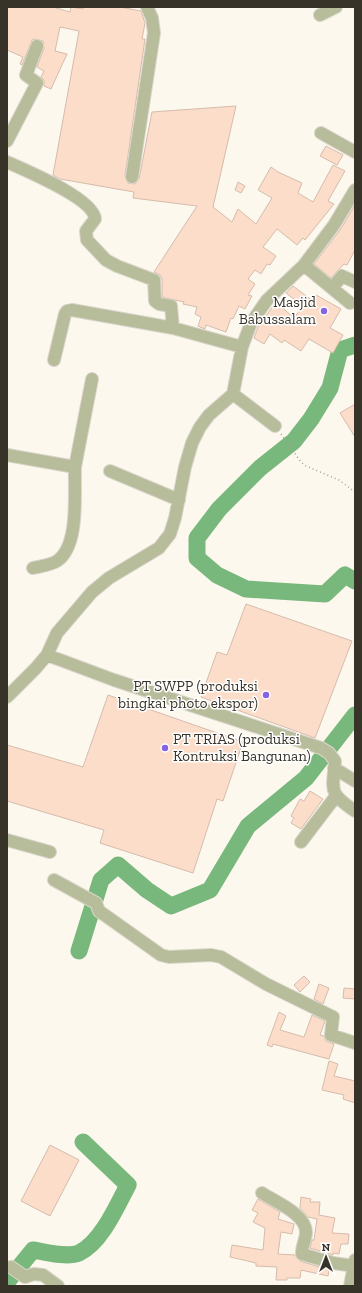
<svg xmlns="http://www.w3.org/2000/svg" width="362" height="1293" font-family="'Zilla Slab',serif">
<rect width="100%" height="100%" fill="#fdf8ee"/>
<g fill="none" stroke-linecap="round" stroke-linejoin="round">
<path stroke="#79b87c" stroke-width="17" d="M355,345L340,350L330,388L311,419L294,441L260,468L219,509L197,538V558L217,575L246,589L325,594L345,575L355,581
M79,951L101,880L118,865L147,890L171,906L210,890L248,826L306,778L355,715
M7,1282L33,1250C45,1252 67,1258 79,1253C101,1243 117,1206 128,1185L83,1142"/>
</g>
<path fill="#fbddc9" stroke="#d5bcac" d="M7,7H53L70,12L71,7L83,9V7H120L141,11L145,23L142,39H145L125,176L128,183L135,184L139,179L152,112L236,106L213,207L232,222L238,209L256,224L272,198L258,190L271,167L278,172L302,183L298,193L313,202L333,165L345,171L328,201L334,204L305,240L303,238L297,245L277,229L263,247L276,256L270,265L267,264L261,274L255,270L248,279L255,284L248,295L252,296L245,309L239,306L233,319L231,318L226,332L206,325L205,329L198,326L201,317L195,314L197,307L183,304L184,302L162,297V279L160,275L154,272L197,206L133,198L134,192L60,179L53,175L79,31L60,27L55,51L67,54L51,89L44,86V80L41,77L44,71L37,67L44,48L43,41L36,39L32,40L22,65L20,64L23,57L7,50Z
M326,146L343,155L337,165L320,156Z
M238,182L245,186L241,193L235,190Z
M355,205V250L347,265L344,264L331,278L314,264L340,230Z
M293,286L313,301L316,295L341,309L330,328L343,335L333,353L309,339L301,351L284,340L282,343L270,334L264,344L254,338L258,327L276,302L294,318L303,306L286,293Z
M355,404V437L340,413Z
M246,604L352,641L315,738L201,697L217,652L227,655Z
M108,695L243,742L223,801L217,799L193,873L100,843L104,830L7,801V745L83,767Z
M310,791L323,799L301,829L291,823L294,818L291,816L300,799L304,801Z
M304,976L310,982L300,992L294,985Z
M319,984L329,988L323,1004L314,999Z
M344,988L355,989V999L343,998Z
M279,1012L286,1016L280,1030L304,1037L312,1015L325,1021L320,1035L324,1036L326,1041L334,1044L329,1059L273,1044L272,1047L267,1045Z
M329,1061L338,1064L334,1076L355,1081V1103L343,1099L344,1095L322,1090Z
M50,1145L79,1160L50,1216L21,1201Z
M301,1197L311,1199L310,1202H320L319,1215L335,1218L332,1233L349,1234L348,1244H341L339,1254L333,1253V1255L310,1248L312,1240H314L317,1219L308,1217L300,1208Z
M258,1199L280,1212L278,1219L294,1224L292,1234L281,1232L278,1254L295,1255L300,1261L329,1270L328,1276L301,1270L300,1278H287V1280H276L277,1267L256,1266V1263L230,1257L232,1245L263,1250L265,1228L253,1222L258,1213L252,1210Z"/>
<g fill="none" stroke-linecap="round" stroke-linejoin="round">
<defs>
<path id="minor" d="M320,15L336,7
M321,133L355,152
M7,141L37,83L26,75L37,46
M7,162C25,170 94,199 95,219L86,231L87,240L106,260L117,266L154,280L155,301L159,304L171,306L173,328
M132,177L154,33L152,18L147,7
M304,265L350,303
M332,288L342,276L355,282
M54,360L65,314L67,311L72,310L173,328L242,347
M233,394L275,426
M7,455L75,467C74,491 80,546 57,561C51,565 41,566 33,568
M75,467L92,379
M110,471L179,500
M47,655L114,680L321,748L329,753L335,761C333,790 327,792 355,811
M7,697L36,668L47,655L57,633L92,592L109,578L159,548L170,534L175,518L185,467L192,443L200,427L209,415L233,394L242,347L251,323L267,300L304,265L334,225L355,190
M334,768L355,781
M7,840L50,852
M301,842L336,796
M54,880L96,903L99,911L161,955L169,957L211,955L221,957L266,984L333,1017L331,1035L355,1043
M262,1193C274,1201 306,1214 306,1232C306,1240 301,1247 302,1254L333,1263L354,1266
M11,1267L25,1277L34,1274L43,1275L58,1286
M350,1286L355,1260"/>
</defs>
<use href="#minor" stroke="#dad5cb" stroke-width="14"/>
<path stroke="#a6a197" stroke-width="1.5" stroke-dasharray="1 3" stroke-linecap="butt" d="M281,434L301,462L306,466L339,480L355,492"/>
<use href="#minor" stroke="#b7bd9a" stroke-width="12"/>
</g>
<g fill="#8863de" stroke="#fff" stroke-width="1.5">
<circle cx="324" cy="311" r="4"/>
<circle cx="266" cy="695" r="4"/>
<circle cx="165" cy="748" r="4"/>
</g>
<g text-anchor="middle" stroke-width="3" stroke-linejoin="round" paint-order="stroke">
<g font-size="15" fill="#383329" stroke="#fff" text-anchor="end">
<text x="316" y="307">Masjid<tspan x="316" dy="17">Babussalam</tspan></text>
<text x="258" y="691">PT SWPP (produksi<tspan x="258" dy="17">bingkai photo ekspor)</tspan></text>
<text x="173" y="744" text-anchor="start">PT TRIAS (produksi<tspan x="173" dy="17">Kontruksi Bangunan)</tspan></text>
</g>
</g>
<rect width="362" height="1293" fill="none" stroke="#383329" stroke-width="16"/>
<g transform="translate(326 1257)" stroke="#ffffff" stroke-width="3" paint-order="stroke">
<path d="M0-3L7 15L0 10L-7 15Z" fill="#383329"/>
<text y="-6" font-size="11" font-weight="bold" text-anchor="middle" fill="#383329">N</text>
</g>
</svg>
